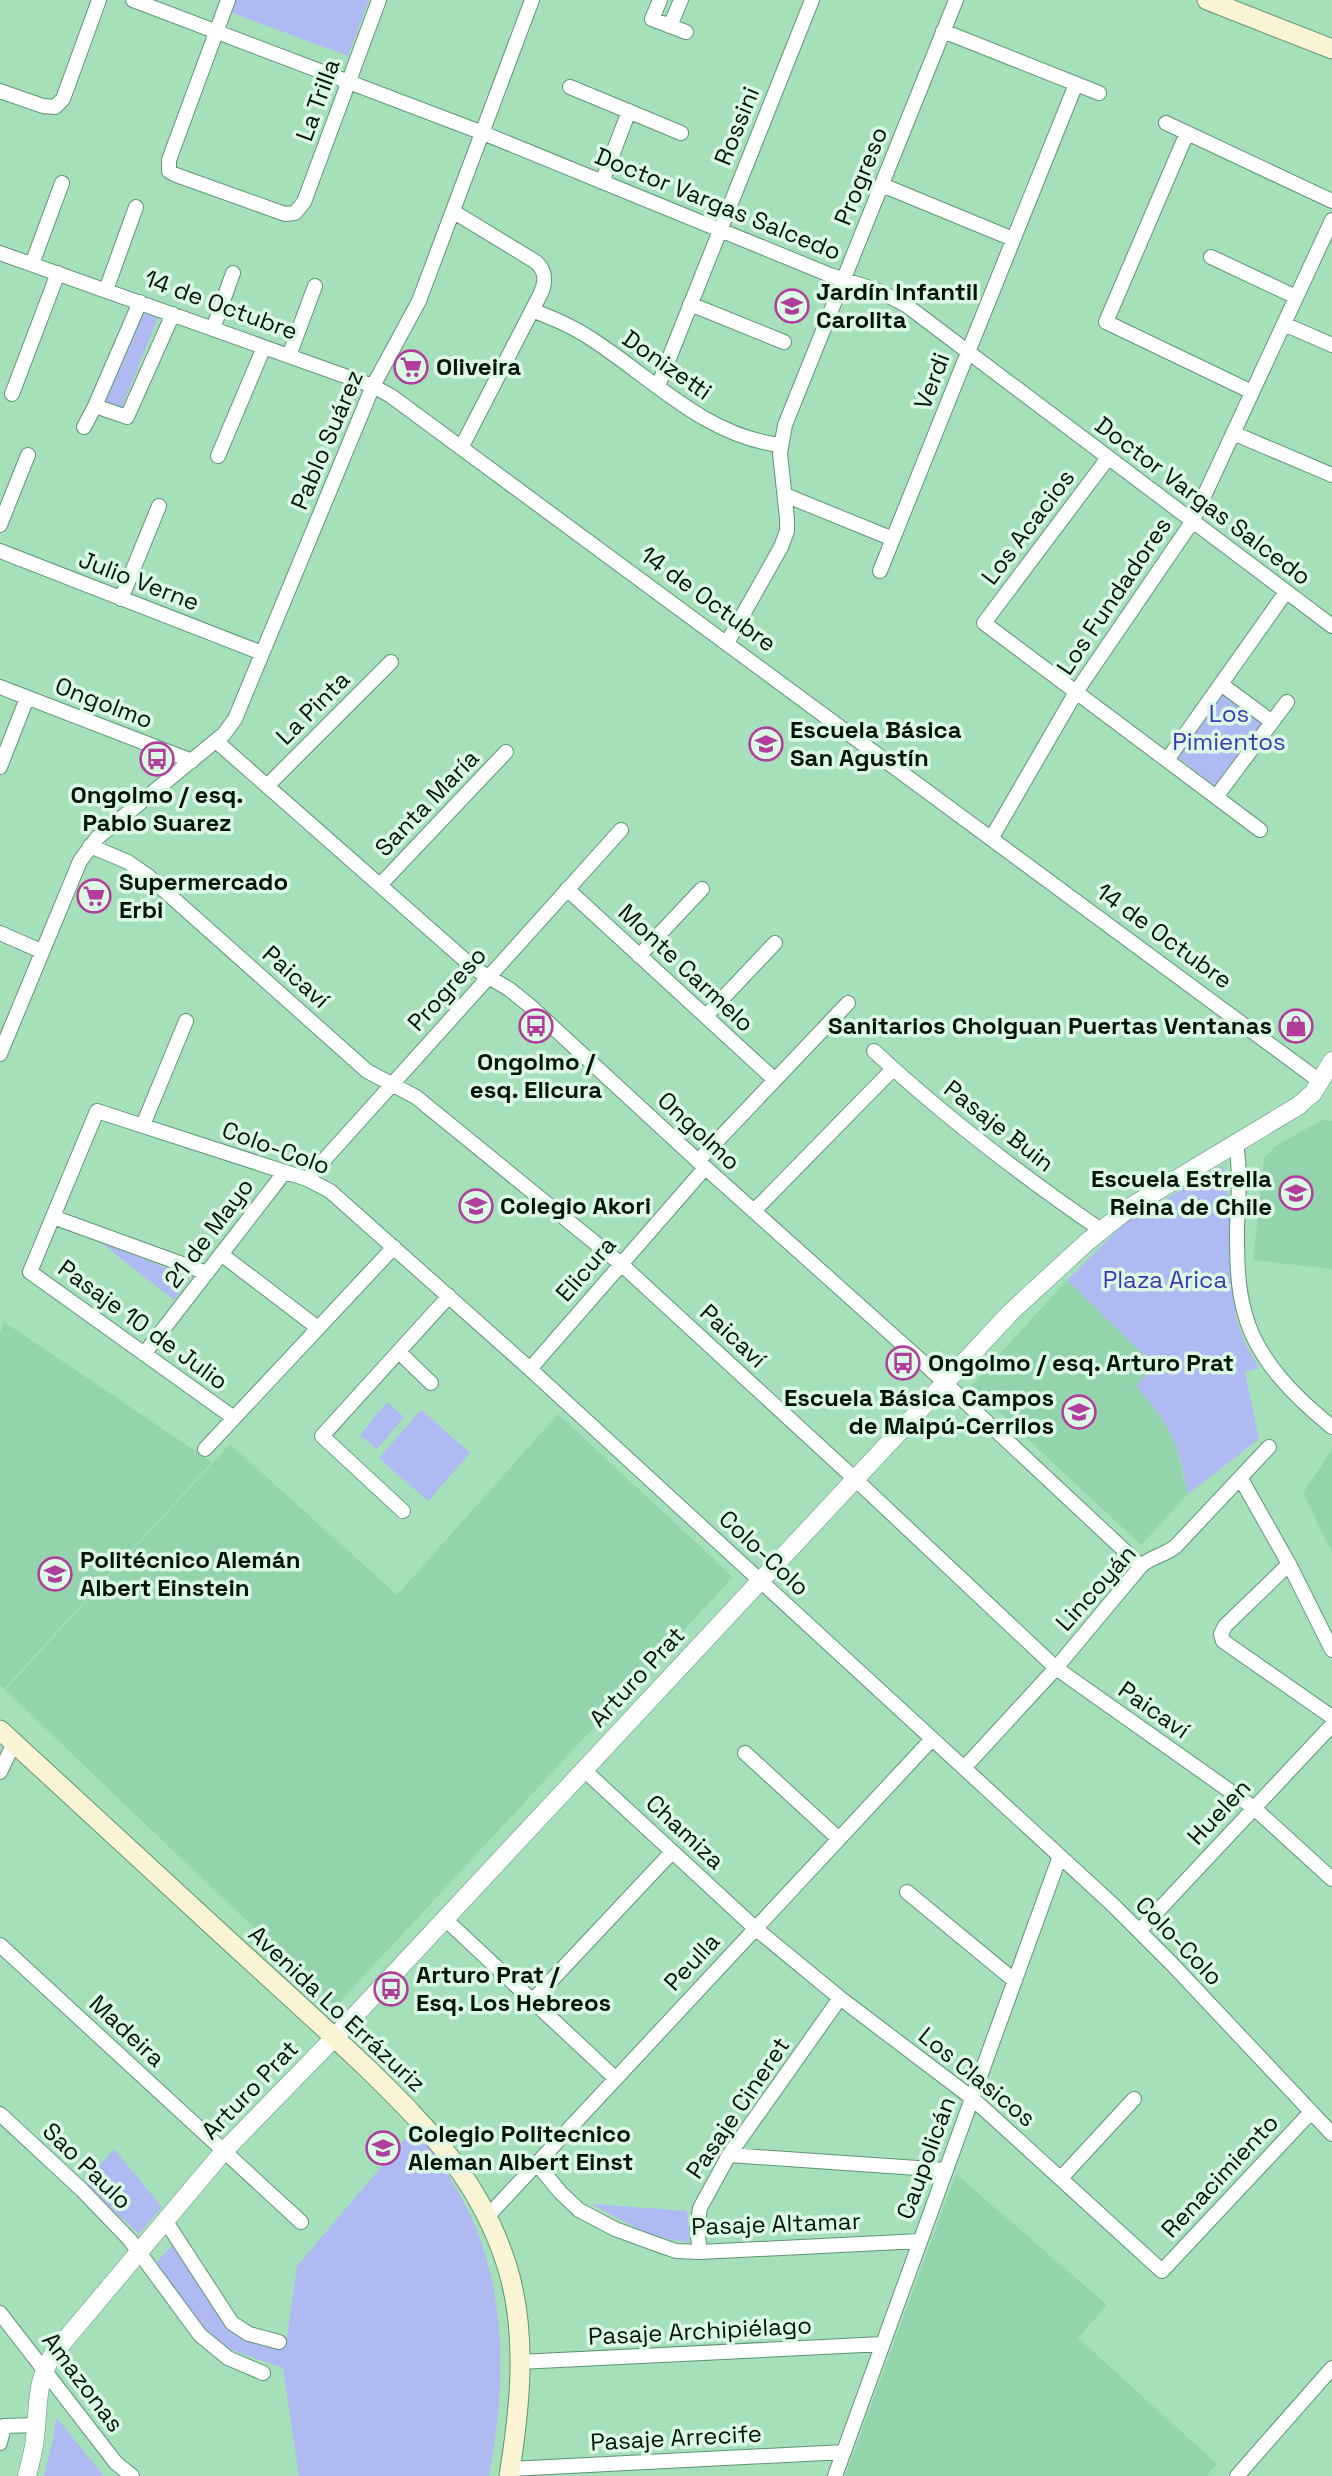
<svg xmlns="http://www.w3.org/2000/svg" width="1332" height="2476" font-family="'Space Grotesk',sans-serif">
<rect width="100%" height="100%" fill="#a5e0bb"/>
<path fill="#93d4ac" d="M1322,1120L1332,1121V1269L1253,1260L1264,1159L1274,1147Z
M1067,1280L1155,1365L1137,1386L1160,1413L1173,1435L1188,1494L1141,1545L971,1386Z
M4,1322L212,1462L4,1689L0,1685V1333Z
M558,1414L733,1577L336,2006L5,1690L230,1444L397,1595Z
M1332,1450V1553L1303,1493Z
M956,2174L1107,2305L1078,2338L1217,2464L1206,2476H845Z"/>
<path fill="#b0baf2" d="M234,0H369L348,56L230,12Z
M133,308L158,318L121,409L97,400Z
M1225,690L1266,721L1215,786L1177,757Z
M1222,1166L1227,1176L1236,1319L1244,1341L1259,1368L1245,1372L1259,1439L1188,1494C1178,1443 1171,1425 1136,1386L1154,1365L1067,1280L1126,1222Z
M96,1239L190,1278L174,1300Z
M387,1402L404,1417L377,1449L360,1435Z
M421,1410L470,1453L428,1501L379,1458Z
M416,2126C433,2153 453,2180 467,2208C508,2291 506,2388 489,2476H299L283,2368L223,2347L206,2332L155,2264L182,2235L229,2309L247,2328L287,2337L297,2266Z
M114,2149L162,2207L139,2234L84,2183Z
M591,2204L687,2211L690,2243L650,2235Z
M56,2417L103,2475L104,2476H44L54,2435Z"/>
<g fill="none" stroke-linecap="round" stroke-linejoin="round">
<defs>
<path id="minor" d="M133,0L483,133L830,275L879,291L906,305L1332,626
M228,0L169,160V171L176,175L285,214L295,213L304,202L379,0
M660,0L652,19L686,32
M670,26L681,0
M943,31L1099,93
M570,87L681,133
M0,91L43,106L55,107L63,99L99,0
M1166,123L1332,201
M1187,133L1106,322L1252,392
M602,182L629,111
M882,185L1013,239
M454,212L536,262C546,271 546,281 541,293L461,448
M0,253L373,386L391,396L1321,1082
M1211,257L1296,297
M32,264L62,183
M106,290L136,207
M690,304L784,342
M532,310C552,318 572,326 590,338C651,377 705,436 780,445
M1284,324L1332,345
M213,329L233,273
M289,356L315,286
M658,386L812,0
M12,394L58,273
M95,406L127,417L173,314
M84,427L95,406L140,302
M1233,433L1332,475
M218,456L264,347
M1108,458L984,623L1260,830
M785,495L893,539
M0,525L28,455
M0,551L262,653
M880,571L1076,84
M121,599L159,506
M727,643L781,547L787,531V519L780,453L785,425L956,0
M1221,684L1272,722
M0,687L192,761
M216,741L475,969L509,989L530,1006L698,1161L928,1367L1141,1566
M1167,760L1286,592
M0,767L27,698
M267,786L391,662
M1216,797L1287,702
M991,839L1076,692L1192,522L1332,220
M90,846L128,862L148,876L367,1071L416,1097L621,1264L855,1479L1056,1668L1254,1808L1332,1879
M380,885L506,752
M567,889L775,1080
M0,933L41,951
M639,956L702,889
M706,1016L775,943
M874,1051C945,1117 1021,1175 1101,1230
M0,1054L80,861L97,838L224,734L235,719L373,386L419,301L532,0
M143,1125L186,1021
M1236,1144C1241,1172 1238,1200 1237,1229C1237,1257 1237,1287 1245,1314C1257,1360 1296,1398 1332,1427
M698,1161L848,1003
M307,1179L621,830
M754,1211L893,1069
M53,1217L207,1273
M221,1254L318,1328
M399,1352L431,1383
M144,1354L284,1173
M530,1369L705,1168
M234,1418L30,1272L97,1111L307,1179L330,1191L530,1369L1113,1905L1171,1963L1332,2134
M205,1449L394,1247
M1241,1479L1289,1564L1332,1650
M403,1511L322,1436L449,1296
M1289,1564L1225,1626L1221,1634L1223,1641L1332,1717
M745,1753L839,1839
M964,1768L1056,1668L1141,1566C1152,1556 1166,1555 1176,1546L1269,1447
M584,1770L755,1928L840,1998L972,2098L1162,2271L1311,2112
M0,1772L14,1743
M907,1892L1015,1981
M445,1919L615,2078
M1139,1931L1332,1725
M0,1945L301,2222
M532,2001L672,1852
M0,2114L82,2190L130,2240L200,2335L228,2358L263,2373
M729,2155L946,2170
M537,2164L560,2192L579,2210L615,2229L656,2244L676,2251L700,2252L920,2241
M1061,2178L1134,2099
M487,2217L932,1739
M165,2220L232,2323L249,2334L279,2342
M700,2252L697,2228L700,2208L729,2155L840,1998
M0,2313L116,2463L132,2476
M519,2362L883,2344
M0,2443L4,2426L36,2425
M510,2469L844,2452
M835,2476L1060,1856
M1237,2476L1332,2368"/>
<path id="tertiary" d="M27,2476C30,2463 34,2451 35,2438C39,2405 35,2382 54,2353L224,2151L334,2038L1012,1311L1087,1242L1132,1206L1298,1106L1313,1093L1332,1061"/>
<path id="secondary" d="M1207,0L1332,49
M0,1730C80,1804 160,1878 241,1952C284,1991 327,2030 369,2070C431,2131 480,2181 507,2266C528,2334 520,2408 509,2476"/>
</defs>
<use href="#minor" stroke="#5e9674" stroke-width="16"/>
<use href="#tertiary" stroke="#5e9674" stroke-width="19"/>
<use href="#secondary" stroke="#5e9674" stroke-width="21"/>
<use href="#minor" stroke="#fff" stroke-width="14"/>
<use href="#tertiary" stroke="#fff" stroke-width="18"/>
<use href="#secondary" stroke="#faf3d4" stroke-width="19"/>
</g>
<defs>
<symbol id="school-ring" viewBox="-11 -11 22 22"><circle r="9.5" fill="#dcf9e6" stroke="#b03e9a" stroke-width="1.5"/><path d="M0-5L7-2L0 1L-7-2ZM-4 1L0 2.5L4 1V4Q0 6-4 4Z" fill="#b03e9a"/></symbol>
<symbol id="supermarket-ring" viewBox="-11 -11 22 22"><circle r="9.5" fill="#dcf9e6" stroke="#b03e9a" stroke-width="1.5"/><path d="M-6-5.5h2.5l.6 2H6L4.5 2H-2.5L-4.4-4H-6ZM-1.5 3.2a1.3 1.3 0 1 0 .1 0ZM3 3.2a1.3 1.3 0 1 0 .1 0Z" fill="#b03e9a"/></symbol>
<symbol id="bus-ring" viewBox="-11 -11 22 22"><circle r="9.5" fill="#dcf9e6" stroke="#b03e9a" stroke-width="1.5"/><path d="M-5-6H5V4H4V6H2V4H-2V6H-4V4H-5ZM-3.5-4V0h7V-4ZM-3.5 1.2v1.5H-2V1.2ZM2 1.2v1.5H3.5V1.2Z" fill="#b03e9a"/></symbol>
<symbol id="shop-ring" viewBox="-11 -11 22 22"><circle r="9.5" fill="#dcf9e6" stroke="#b03e9a" stroke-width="1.5"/><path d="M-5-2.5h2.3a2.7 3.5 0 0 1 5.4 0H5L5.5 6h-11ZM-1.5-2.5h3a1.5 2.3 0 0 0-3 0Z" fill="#b03e9a"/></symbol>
</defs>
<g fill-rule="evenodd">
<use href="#school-ring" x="773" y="287" width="38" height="38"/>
<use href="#supermarket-ring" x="392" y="348" width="38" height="38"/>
<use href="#school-ring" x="747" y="725" width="38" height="38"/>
<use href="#bus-ring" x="138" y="740" width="38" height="38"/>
<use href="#supermarket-ring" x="75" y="877" width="38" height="38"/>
<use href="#bus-ring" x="517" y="1007" width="38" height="38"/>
<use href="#shop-ring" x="1277" y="1007" width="38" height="38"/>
<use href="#school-ring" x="1277" y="1174" width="38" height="38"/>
<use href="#school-ring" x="457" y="1187" width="38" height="38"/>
<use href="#bus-ring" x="884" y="1344" width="38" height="38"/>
<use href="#school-ring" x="1060" y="1393" width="38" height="38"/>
<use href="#school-ring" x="36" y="1555" width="38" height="38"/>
<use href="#bus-ring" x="372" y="1970" width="38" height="38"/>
<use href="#school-ring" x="364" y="2129" width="38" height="38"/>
</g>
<g text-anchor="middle" stroke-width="7" stroke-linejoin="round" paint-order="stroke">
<g font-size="24" fill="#011508" stroke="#dcf9e6">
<text transform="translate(318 100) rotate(-70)" y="8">La Trilla</text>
<text transform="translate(737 126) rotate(-68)" y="8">Rossini</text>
<text transform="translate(861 176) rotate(-68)" y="8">Progreso</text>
<text transform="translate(718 204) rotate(22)" y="8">Doctor Vargas Salcedo</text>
<text transform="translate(221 305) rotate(20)" y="8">14 de Octubre</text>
<text transform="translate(667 365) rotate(35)" y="8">Donizetti</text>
<text transform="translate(932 381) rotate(-69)" y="8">Verdi</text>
<text transform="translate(327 440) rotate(-67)" y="8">Pablo Suárez</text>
<text transform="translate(1203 501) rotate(37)" y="8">Doctor Vargas Salcedo</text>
<text transform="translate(1028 527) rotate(-53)" y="8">Los Acacios</text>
<text transform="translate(139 581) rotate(21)" y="8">Julio Verne</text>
<text transform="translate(1114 596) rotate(-56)" y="8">Los Fundadores</text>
<text transform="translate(708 599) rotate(36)" y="8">14 de Octubre</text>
<text transform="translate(104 703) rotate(21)" y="8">Ongolmo</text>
<text transform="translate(313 708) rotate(-45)" y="8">La Pinta</text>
<text transform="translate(427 803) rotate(-46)" y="8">Santa María</text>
<text transform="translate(1164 936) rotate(36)" y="8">14 de Octubre</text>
<text transform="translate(686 968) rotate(43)" y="8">Monte Carmelo</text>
<text transform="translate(296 977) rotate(42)" y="8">Paicaví</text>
<text transform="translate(447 989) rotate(-48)" y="8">Progreso</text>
<text transform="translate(999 1126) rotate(38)" y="8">Pasaje Buin</text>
<text transform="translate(699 1131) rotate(43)" y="8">Ongolmo</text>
<text transform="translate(276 1148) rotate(20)" y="8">Colo-Colo</text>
<text transform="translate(209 1233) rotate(-53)" y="8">21 de Mayo</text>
<text transform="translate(586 1269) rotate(-49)" y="8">Elicura</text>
<text transform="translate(143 1325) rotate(36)" y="8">Pasaje 10 de Julio</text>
<text transform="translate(733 1336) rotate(43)" y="8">Paicaví</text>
<text transform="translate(764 1553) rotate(43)" y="8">Colo-Colo</text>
<text transform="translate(1096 1588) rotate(-48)" y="8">Lincoyán</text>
<text transform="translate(637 1677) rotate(-47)" y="8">Arturo Prat</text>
<text transform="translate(1154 1710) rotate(35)" y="8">Paicaví</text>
<text transform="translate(1219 1812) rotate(-47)" y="8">Huelen</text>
<text transform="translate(685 1832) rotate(43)" y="8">Chamiza</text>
<text transform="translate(1179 1941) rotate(46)" y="8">Colo-Colo</text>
<text transform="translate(692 1962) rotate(-47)" y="8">Peulla</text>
<text transform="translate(337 2009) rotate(43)" y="8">Avenida Lo Errázuriz</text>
<text transform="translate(127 2031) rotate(43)" y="8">Madeira</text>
<text transform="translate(977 2077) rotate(39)" y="8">Los Clasicos</text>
<text transform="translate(250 2090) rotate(-46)" y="8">Arturo Prat</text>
<text transform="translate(738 2108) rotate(-56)" y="8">Pasaje Cineret</text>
<text transform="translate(926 2158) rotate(-70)" y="8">Caupolicán</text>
<text transform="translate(87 2166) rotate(44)" y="8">Sao Paulo</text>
<text transform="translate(1220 2176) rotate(-47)" y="8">Renacimiento</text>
<text transform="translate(776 2224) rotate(-2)" y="8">Pasaje Altamar</text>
<text transform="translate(700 2331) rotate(-3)" y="8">Pasaje Archipiélago</text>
<text transform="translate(83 2382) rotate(53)" y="8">Amazonas</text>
<text transform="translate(676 2438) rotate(-3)" y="8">Pasaje Arrecife</text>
</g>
<g font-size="24" font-weight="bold" fill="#011508" stroke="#dcf9e6" text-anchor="start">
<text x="816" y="300">Jardín Infantil<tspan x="816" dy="28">Carolita</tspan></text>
<text x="436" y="375">Oliveira</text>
<text x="790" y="738">Escuela Básica<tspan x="790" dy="28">San Agustín</tspan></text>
<text x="157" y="803" text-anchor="middle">Ongolmo / esq.<tspan x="157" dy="28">Pablo Suarez</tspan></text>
<text x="119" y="890">Supermercado<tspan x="119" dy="28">Erbi</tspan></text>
<text x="1272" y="1034" text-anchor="end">Sanitarios Cholguan Puertas Ventanas</text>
<text x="536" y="1070" text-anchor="middle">Ongolmo /<tspan x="536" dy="28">esq. Elicura</tspan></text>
<text x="1272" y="1187" text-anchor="end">Escuela Estrella<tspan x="1272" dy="28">Reina de Chile</tspan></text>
<text x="500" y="1214">Colegio Akori</text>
<text x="928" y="1371">Ongolmo / esq. Arturo Prat</text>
<text x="1054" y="1406" text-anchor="end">Escuela Básica Campos<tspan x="1054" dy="28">de Maipú-Cerrilos</tspan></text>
<text x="80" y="1568">Politécnico Alemán<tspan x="80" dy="28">Albert Einstein</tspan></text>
<text x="416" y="1983">Arturo Prat /<tspan x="416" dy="28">Esq. Los Hebreos</tspan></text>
<text x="408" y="2142">Colegio Politecnico<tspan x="408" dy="28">Aleman Albert Einst</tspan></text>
</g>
<g font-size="24" fill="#3c36bb" stroke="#dcf9e6">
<text x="1229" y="722">Los<tspan x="1229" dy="28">Pimientos</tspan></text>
<text x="1165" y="1288">Plaza Arica</text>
</g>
</g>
</svg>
